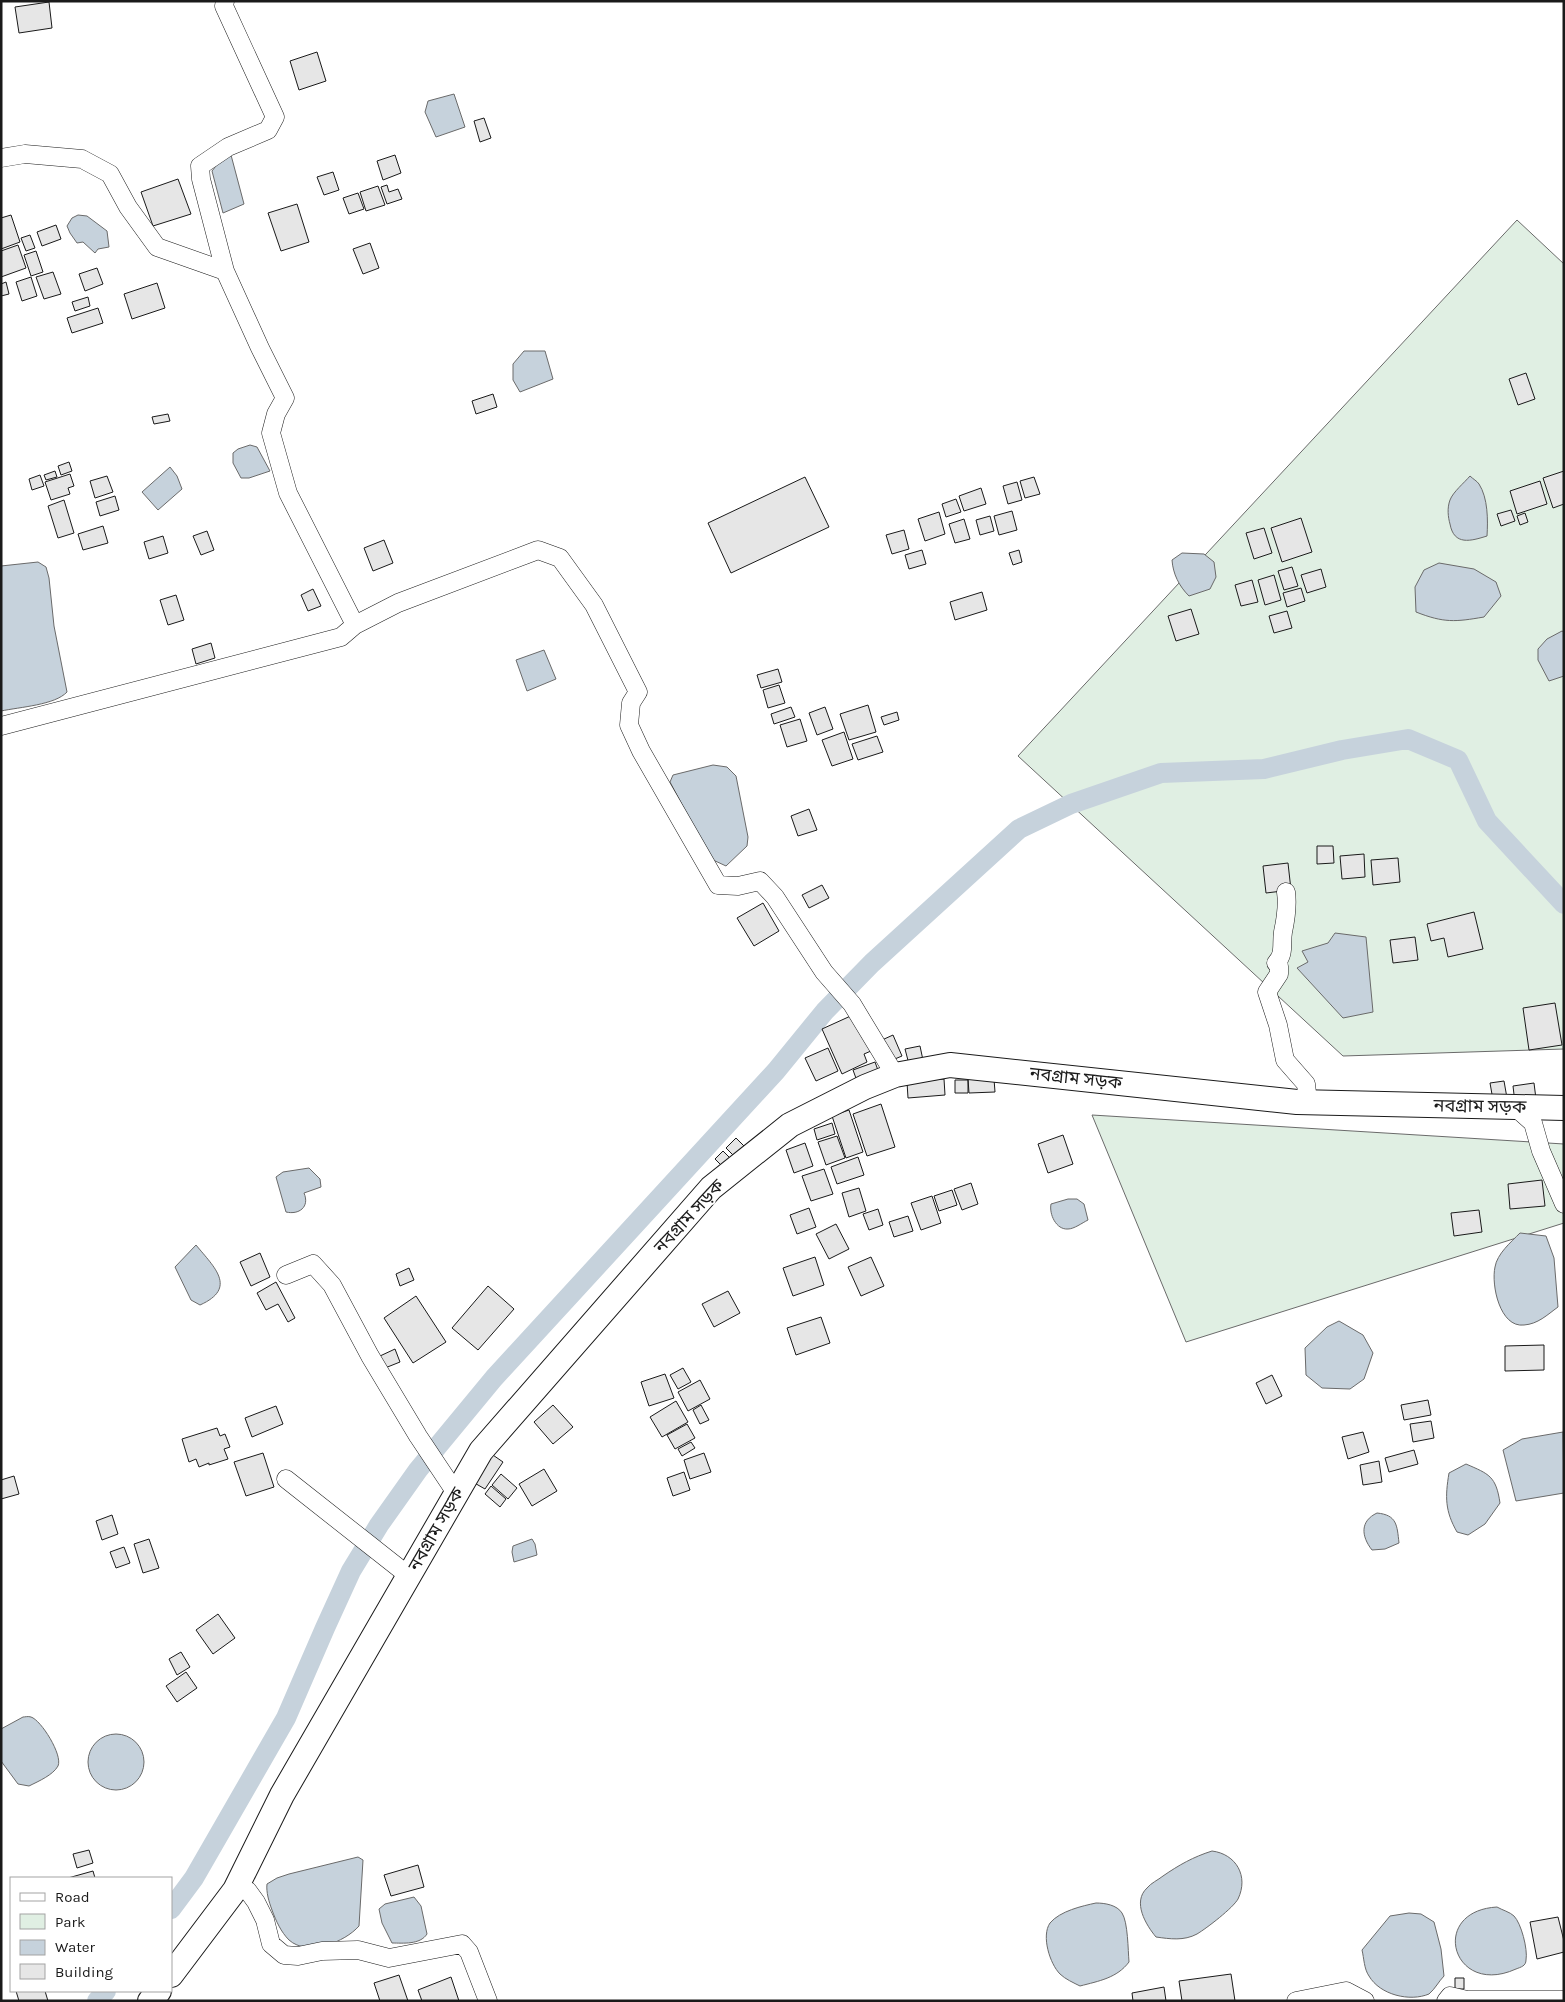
<svg xmlns="http://www.w3.org/2000/svg" width="1565" height="2002" font-family="Karla,'Noto Sans Bengali',sans-serif">
<rect width="100%" height="100%" fill="#fff"/>
<path fill="#e0efe3" stroke="#6a6a6a" d="M1517,220L1564,264V1049L1343,1056L1018,756Z
M1092,1115L1564,1144V1223L1186,1342Z"/>
<path fill="#c6d2dc" stroke="#6a6a6a" d="M454,94L465,127L436,137L425,112L428,101Z
M231,155L244,204L223,213L212,171L220,161Z
M78,215L87,216L107,231L109,247L98,249L95,253L83,242L77,243L70,233L67,226L72,218Z
M524,351H545L553,379L520,392L513,380V364Z
M250,445L257,447L270,471L249,478H241L233,463V453L238,449Z
M170,467L177,476L182,489L158,510L142,492Z
M1470,476C1473,479 1477,481 1479,484C1488,498 1488,520 1487,536C1471,541 1454,546 1450,524C1448,517 1447,508 1450,500C1453,492 1464,483 1470,476Z
M1182,553L1204,554L1214,562L1216,577L1210,589L1189,596C1179,586 1173,574 1172,560Z
M38,562L46,567L49,578L54,626L67,692C55,705 20,707 1,711V566Z
M1439,563L1474,569L1496,582L1501,596L1484,617C1455,622 1444,623 1416,612L1415,587L1424,570Z
M1562,631L1564,632V676L1549,681L1538,660V649L1547,639Z
M544,650L556,679L527,691L516,660Z
M713,765L727,767L736,776L748,837L747,846L726,866L711,859L670,782L673,775Z
M1335,933L1366,937L1373,1012L1343,1018L1297,968L1308,962L1302,951L1328,943Z
M309,1168L320,1179L321,1187L304,1193C310,1207 299,1215 286,1212L276,1177L283,1172Z
M1068,1199H1077L1084,1204L1088,1220C1082,1223 1074,1229 1068,1229C1056,1230 1049,1214 1051,1204Z
M1520,1233L1546,1236L1554,1258L1558,1307C1547,1315 1538,1324 1524,1325C1500,1328 1491,1285 1495,1267C1497,1254 1511,1242 1520,1233Z
M196,1245C214,1267 238,1288 200,1305L191,1300L175,1267Z
M1339,1321L1363,1335L1373,1353L1364,1379L1350,1389L1322,1388L1306,1375L1305,1348L1327,1327Z
M1563,1432L1564,1493L1516,1501L1503,1450L1522,1439Z
M1466,1464C1489,1474 1496,1476 1500,1503L1485,1524L1468,1535L1457,1532C1445,1511 1445,1497 1449,1473Z
M1377,1513C1397,1515 1397,1525 1399,1543L1385,1549L1372,1550C1361,1536 1360,1521 1377,1513Z
M532,1539L535,1544L537,1555L514,1562L512,1552L513,1546Z
M23,1717C25,1717 28,1716 31,1717C41,1720 63,1755 58,1766C53,1775 39,1781 29,1786L18,1784L1,1761V1729Z
M88 1762a28 28 0 1 1 56 0a28 28 0 1 1-56 0Z
M1212,1851C1236,1854 1249,1876 1238,1899C1233,1908 1207,1928 1197,1934C1184,1941 1170,1939 1156,1937C1146,1925 1132,1902 1147,1888C1151,1883 1158,1880 1163,1876C1179,1865 1193,1857 1212,1851Z
M358,1857L363,1860L359,1926C345,1942 308,1957 289,1940C281,1932 276,1921 272,1910C269,1902 266,1892 267,1884L277,1878L289,1874Z
M414,1897L421,1906L427,1934C420,1945 403,1943 392,1943L382,1923L379,1909L385,1904Z
M1096,1903C1105,1903 1117,1905 1122,1913C1128,1922 1128,1950 1129,1962C1117,1978 1099,1981 1080,1986C1074,1983 1065,1979 1060,1974C1050,1964 1041,1936 1050,1923C1060,1911 1082,1906 1096,1903Z
M1497,1907C1502,1910 1510,1912 1514,1916C1521,1923 1528,1949 1526,1960C1526,1966 1521,1967 1516,1969C1452,1998 1428,1911 1497,1907Z
M1409,1913L1421,1914L1434,1922L1441,1949L1444,1976C1439,1981 1435,1989 1429,1994C1410,2002 1380,1995 1369,1976C1364,1969 1364,1958 1362,1950L1390,1916Z"/>
<g fill="none" stroke-linecap="round" stroke-linejoin="round">
<path stroke="#c6d2dc" stroke-width="20" d="M171,1909L194,1878L286,1718L325,1628L351,1571L379,1525L418,1470L494,1378L776,1071L825,1011L872,963L1019,829L1071,804L1161,773L1264,769L1342,750L1408,739L1458,760L1487,821L1564,904
M97,2001L106,1991"/>
</g>
<path fill="#e6e6e6" stroke="#1a1a1a" d="M49,2L52,28L19,33L15,7Z
M317,52L326,81L299,90L290,61Z
M484,118L491,138L480,142L474,121Z
M395,155L401,173L383,180L377,161Z
M333,172L339,190L324,195L317,177Z
M178,179L191,214L153,226L141,192Z
M387,185L389,192L398,189L402,199L387,204L381,187Z
M378,186L385,205L366,211L360,192Z
M358,193L364,209L349,214L343,198Z
M297,204L309,242L281,251L268,213Z
M11,215L20,242L1,249V218Z
M56,225L61,239L42,246L37,232Z
M30,235L35,248L26,251L21,238Z
M370,243L379,268L363,274L353,249Z
M18,245L26,268L1,277V251Z
M36,251L43,272L31,276L24,255Z
M97,268L103,284L85,291L79,274Z
M53,272L61,294L44,299L36,277Z
M31,277L37,296L22,301L16,282Z
M6,282L9,294L1,296V284Z
M157,283L165,308L132,319L124,294Z
M88,297L90,306L75,311L72,302Z
M98,308L103,323L72,333L67,318Z
M1526,373L1535,399L1518,405L1509,379Z
M493,394L497,407L476,414L472,401Z
M168,414L170,421L154,424L152,417Z
M69,462L72,471L61,475L58,466Z
M55,471L57,477L46,480L44,475Z
M1564,471V504L1553,508L1543,478Z
M70,474L74,486L68,488L70,494L51,500L45,482Z
M40,475L44,486L32,490L29,479Z
M107,476L113,492L95,498L90,481Z
M805,477L829,527L731,573L708,523Z
M1034,477L1040,494L1025,498L1020,481Z
M1540,481L1547,504L1517,514L1510,491Z
M1017,482L1022,500L1008,504L1003,486Z
M981,488L986,504L964,511L959,496Z
M115,496L119,510L100,516L96,502Z
M956,499L961,512L946,517L942,504Z
M64,500L74,533L58,538L48,506Z
M1511,510L1515,521L1501,526L1497,514Z
M1012,511L1017,530L999,535L994,516Z
M939,512L945,534L925,541L918,519Z
M1525,513L1528,522L1520,525L1517,516Z
M990,516L994,531L980,535L976,520Z
M1301,518L1312,552L1282,562L1271,528Z
M964,519L970,539L955,543L949,524Z
M103,526L108,543L83,550L78,534Z
M1264,528L1272,553L1254,559L1246,533Z
M904,530L909,549L892,554L886,535Z
M207,531L214,550L201,555L193,536Z
M163,536L168,553L149,559L144,542Z
M384,540L393,563L373,571L364,548Z
M922,550L926,564L909,569L905,555Z
M1019,550L1022,562L1013,565L1009,553Z
M1292,567L1298,586L1284,590L1278,571Z
M1321,569L1326,587L1307,593L1301,575Z
M1274,575L1281,600L1265,605L1258,580Z
M1252,580L1258,602L1241,606L1235,585Z
M1301,588L1305,601L1287,607L1283,593Z
M313,589L321,606L308,611L301,595Z
M982,592L987,610L955,620L950,602Z
M176,595L184,620L168,625L160,600Z
M1191,609L1199,634L1176,641L1168,616Z
M1287,611L1292,628L1274,633L1269,616Z
M211,643L215,658L196,664L192,649Z
M778,669L782,682L761,688L757,675Z
M779,685L785,703L768,708L763,690Z
M868,705L876,732L849,740L840,714Z
M791,707L795,717L774,724L771,714Z
M825,707L833,729L817,735L809,713Z
M897,712L899,720L884,725L881,717Z
M800,719L807,741L787,747L780,725Z
M844,732L853,759L832,766L822,740Z
M877,736L883,752L858,760L852,744Z
M809,809L817,830L798,836L791,816Z
M1317,846H1333L1334,863L1317,864Z
M1364,854L1365,877L1342,879L1340,856Z
M1398,858L1400,882L1373,885L1371,860Z
M1288,863L1291,890L1266,893L1263,866Z
M822,885L829,898L809,908L802,895Z
M763,903L779,931L754,946L737,918Z
M1474,912L1483,949L1448,957L1444,938L1431,941L1427,924Z
M1415,937L1418,960L1393,963L1390,940Z
M1555,1003L1562,1045L1529,1050L1523,1008Z
M855,1014L871,1051L864,1054L867,1062L842,1074L822,1029Z
M893,1035L902,1056L890,1061L882,1040Z
M920,1046L924,1065L910,1068L905,1049Z
M828,1048L838,1071L816,1081L805,1058Z
M875,1062L879,1073L857,1081L853,1070Z
M944,1079L945,1095L908,1098L907,1082Z
M968,1079H994L995,1092L969,1093Z
M955,1080H968V1093H955Z
M1504,1081L1507,1098L1493,1100L1490,1083Z
M1534,1083L1536,1099L1515,1103L1513,1086Z
M881,1104L895,1147L867,1156L853,1114Z
M849,1110L863,1152L846,1158L832,1116Z
M832,1123L835,1134L817,1140L814,1129Z
M1063,1135L1073,1164L1048,1173L1038,1144Z
M837,1136L845,1158L826,1165L818,1142Z
M736,1138L744,1146L734,1156L726,1148Z
M805,1143L813,1166L794,1173L786,1150Z
M723,1151L730,1158L722,1166L715,1159Z
M858,1157L864,1175L837,1184L831,1167Z
M824,1169L833,1194L811,1201L802,1176Z
M1542,1180L1545,1206L1510,1209L1508,1184Z
M971,1183L978,1204L962,1210L954,1189Z
M859,1188L866,1211L849,1217L842,1193Z
M952,1190L957,1205L939,1211L934,1196Z
M932,1196L941,1223L921,1230L911,1203Z
M809,1208L816,1227L797,1234L790,1215Z
M878,1209L883,1225L869,1230L863,1214Z
M1479,1210L1482,1232L1454,1236L1451,1213Z
M908,1216L913,1231L894,1237L889,1222Z
M836,1224L849,1249L829,1259L816,1234Z
M260,1253L270,1277L251,1286L240,1262Z
M815,1257L824,1285L793,1296L783,1268Z
M871,1257L884,1286L861,1296L848,1267Z
M409,1268L414,1280L400,1286L396,1274Z
M276,1282L295,1318L288,1322L278,1304L266,1310L257,1293Z
M488,1286L514,1309L478,1350L452,1328Z
M728,1291L740,1313L714,1327L702,1304Z
M416,1296L446,1342L413,1363L384,1318Z
M821,1317L830,1343L796,1355L787,1328Z
M1544,1345V1370L1505,1371V1346Z
M395,1349L400,1362L385,1368L380,1356Z
M683,1368L691,1382L678,1389L670,1375Z
M665,1374L674,1398L649,1406L641,1382Z
M1272,1375L1282,1396L1266,1404L1256,1383Z
M700,1380L710,1399L688,1411L678,1392Z
M1428,1400L1431,1415L1404,1420L1401,1405Z
M676,1401L688,1422L662,1437L650,1417Z
M553,1405L573,1427L553,1444L534,1422Z
M701,1405L709,1420L700,1424L693,1410Z
M276,1406L283,1424L252,1437L245,1418Z
M1431,1421L1434,1438L1413,1442L1410,1424Z
M687,1424L695,1438L675,1449L667,1435Z
M217,1428L220,1436L225,1434L230,1447L224,1449L228,1459L209,1465V1463L199,1467L196,1459L189,1462L182,1439Z
M1363,1432L1369,1452L1348,1459L1342,1437Z
M691,1442L695,1448L682,1456L678,1449Z
M1414,1450L1418,1464L1389,1472L1385,1458Z
M263,1453L274,1487L246,1496L234,1462Z
M490,1453L503,1462L485,1489L471,1481Z
M704,1453L711,1472L690,1479L684,1460Z
M1379,1461L1382,1482L1363,1485L1360,1465Z
M544,1469L557,1491L532,1506L519,1484Z
M684,1472L690,1490L673,1496L667,1478Z
M501,1474L517,1488L508,1499L492,1485Z
M14,1476L19,1494L1,1499V1480Z
M491,1486L506,1499L500,1507L485,1494Z
M112,1515L118,1534L102,1540L96,1521Z
M149,1539L159,1568L143,1573L134,1544Z
M124,1547L130,1563L116,1568L110,1552Z
M218,1614L235,1638L213,1654L196,1630Z
M181,1652L190,1667L177,1675L169,1659Z
M186,1672L197,1688L177,1702L166,1686Z
M89,1850L93,1863L77,1868L73,1854Z
M418,1865L424,1887L391,1896L384,1875Z
M93,1871L95,1878H68Z
M1558,1917L1564,1941V1952L1537,1959L1530,1922Z
M1231,1974L1235,2001H1182L1179,1981Z
M399,1975L408,2001H380L374,1983Z
M451,1977L459,2001H422L418,1990Z
M1455,1978H1464V1989H1455Z
M1164,1987L1166,2001H1133L1132,1993Z
M16,1991H45L48,2001H19Z"/>
<g fill="none" stroke-linecap="round" stroke-linejoin="round">
<defs>
<path id="street" d="M225,1L224,6L275,117L268,130L228,147L200,166L201,179L225,271L260,348L285,398L276,414L271,433L288,493L355,625L398,603L538,550L560,558L594,605L638,692L631,703L629,725L641,751L718,885L738,886L760,881L775,897L824,972L852,1004L895,1075
M1,158L25,154L82,159L110,174L128,207L157,247L225,271
M1,726L341,637L355,625
M1286,892C1288,906 1286,918 1283,932C1281,944 1285,954 1276,963L1279,966V974L1267,992L1278,1025L1285,1060L1306,1084L1308,1102
M1515,1107L1533,1123L1541,1151L1564,1204
M286,1275L313,1264L332,1285L370,1356L418,1436L456,1493
M286,1479L409,1576
M238,1885L248,1891L256,1902L265,1920L271,1944L284,1955L298,1956L322,1951L358,1950L389,1958L462,1944L469,1952L488,2001
M1296,2001L1346,1991L1365,2001
M1446,2001L1450,1996L1467,2000H1564"/>
<path id="secondary" d="M171,1975L235,1890L282,1795L481,1451L711,1188L790,1125L865,1087L895,1075L950,1065L1297,1102L1564,1108
M150,2001L159,1991"/>
</defs>
<use href="#street" stroke="#1a1a1a" stroke-width="19"/>
<use href="#secondary" stroke="#1a1a1a" stroke-width="26"/>
<use href="#street" stroke="#fff" stroke-width="18"/>
<use href="#secondary" stroke="#fff" stroke-width="24"/>
</g>
<g text-anchor="middle" stroke-width="4" stroke-linejoin="round" paint-order="stroke">
<g font-size="18" fill="#1a1a1a" stroke="#fff">
<text transform="translate(1076 1078) rotate(6)" y="6">নবগ্রাম সড়ক</text>
<text transform="translate(1480 1106) rotate(1)" y="6">নবগ্রাম সড়ক</text>
<text transform="translate(689 1216) rotate(-47)" y="6">নবগ্রাম সড়ক</text>
<text transform="translate(436 1529) rotate(-60)" y="6">নবগ্রাম সড়ক</text>
</g>
</g>
<rect width="1565" height="2002" fill="none" stroke="#1a1a1a" stroke-width="5"/>
<rect x="10" y="1877" width="162" height="115" fill="#ffffff" stroke="#a3a3a3"/>
<rect x="20" y="1893" width="25" height="8" fill="#ffffff" stroke="#a3a3a3"/>
<text x="55" y="1902" font-size="15" fill="#1a1a1a">Road</text>
<rect x="20" y="1914" width="25" height="15" fill="#e0efe3" stroke="#a3a3a3"/>
<text x="55" y="1927" font-size="15" fill="#1a1a1a">Park</text>
<rect x="20" y="1940" width="25" height="15" fill="#c6d2dc" stroke="#a3a3a3"/>
<text x="55" y="1952" font-size="15" fill="#1a1a1a">Water</text>
<rect x="20" y="1964" width="25" height="15" fill="#e6e6e6" stroke="#a3a3a3"/>
<text x="55" y="1977" font-size="15" fill="#1a1a1a">Building</text>
</svg>
